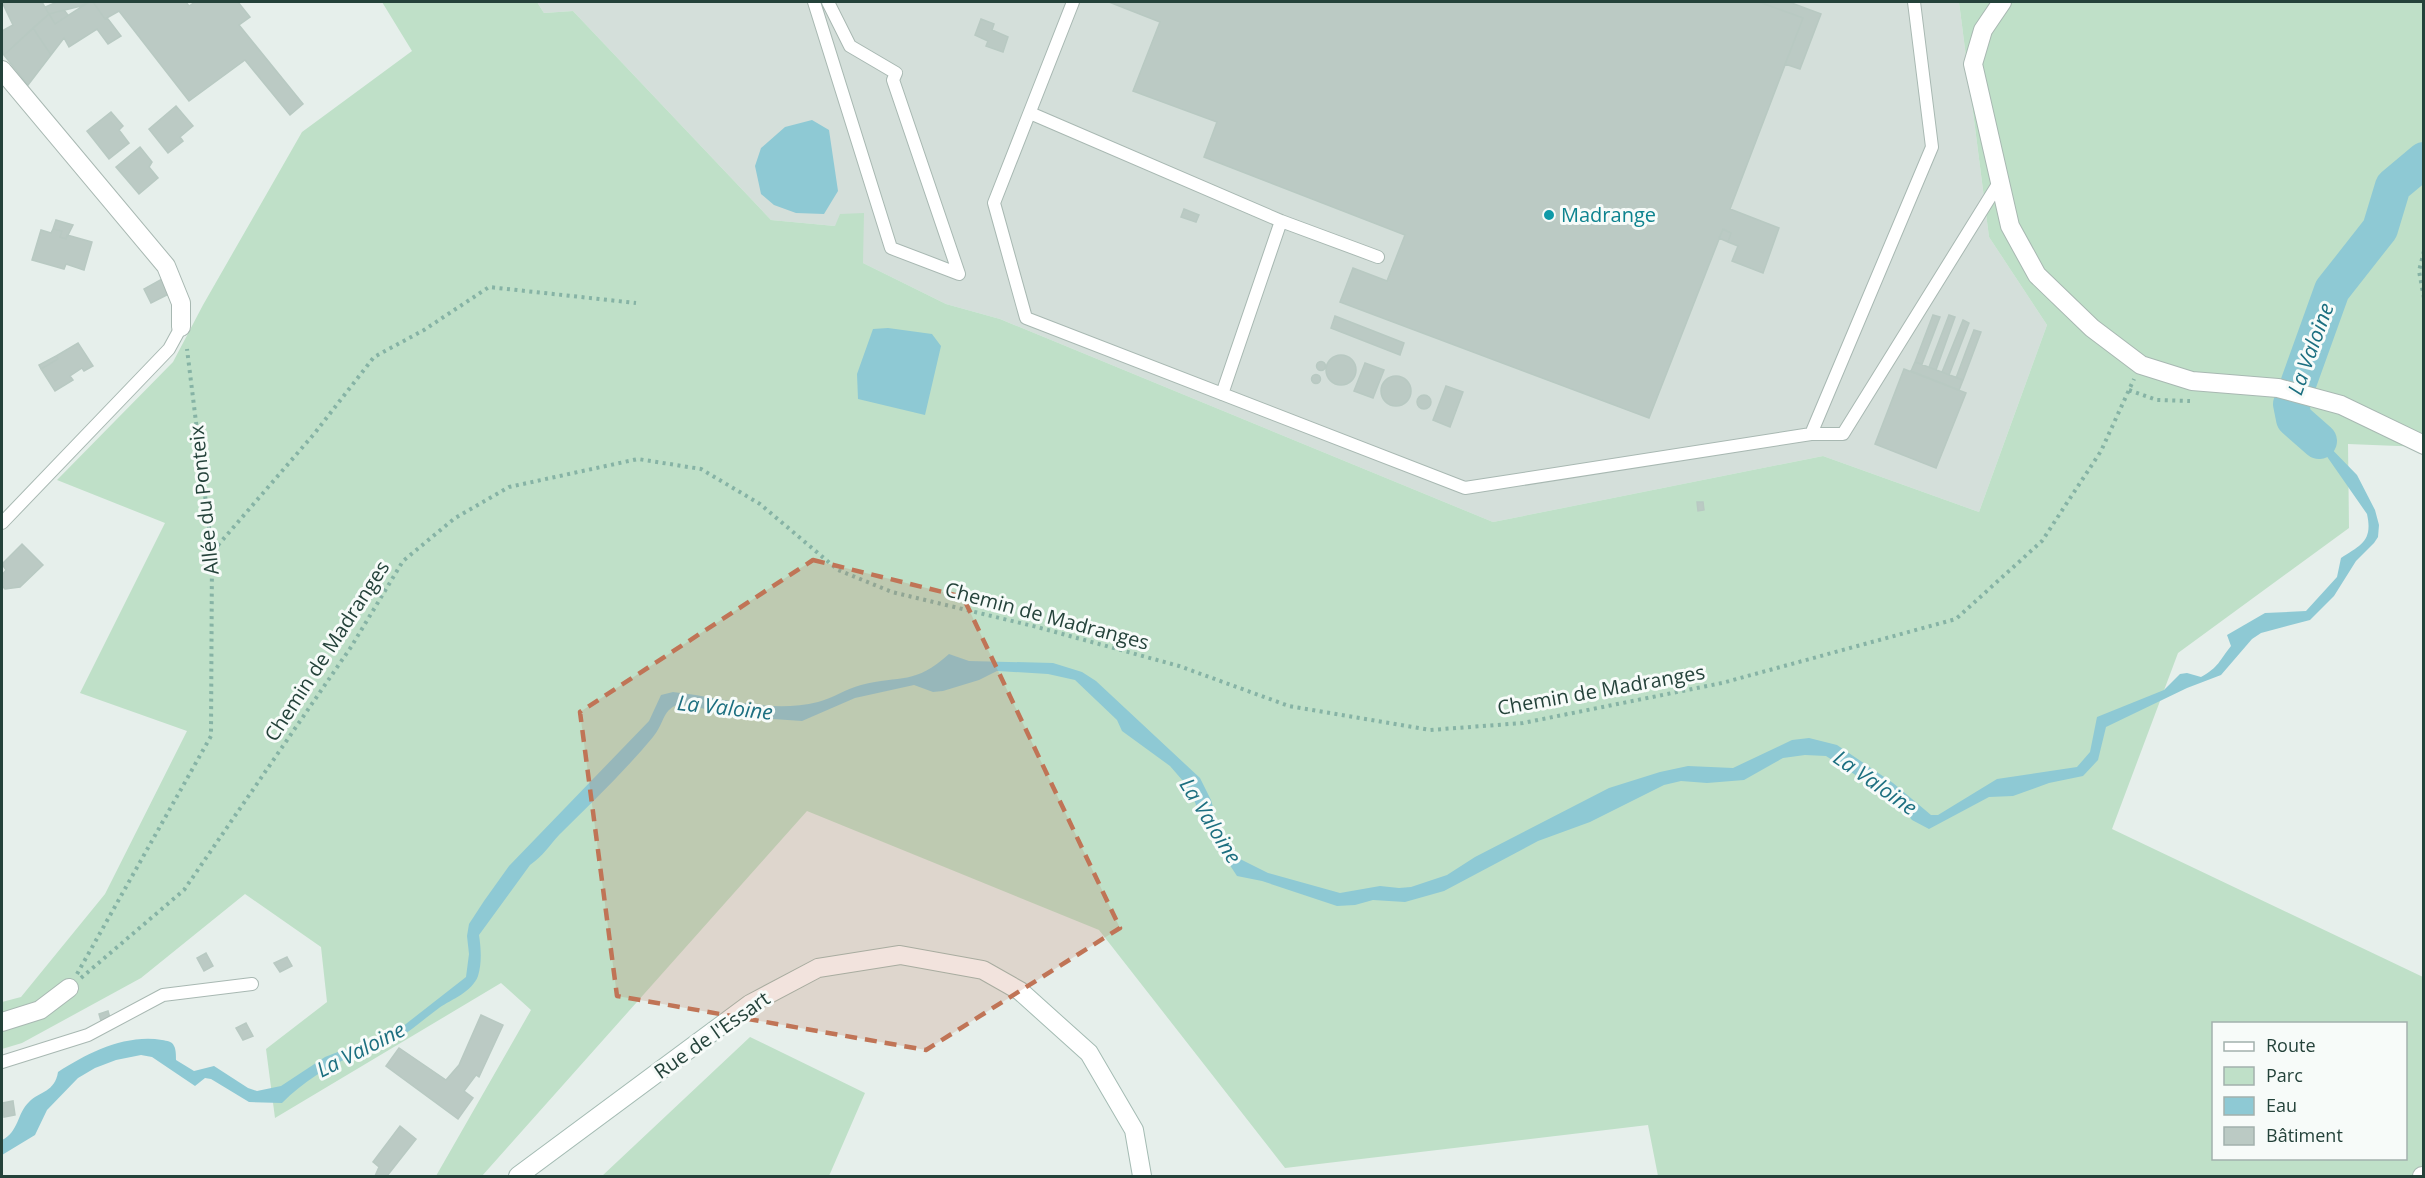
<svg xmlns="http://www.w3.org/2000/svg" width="2425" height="1178" font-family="'Open Sans',sans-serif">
<rect width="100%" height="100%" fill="#e6efeb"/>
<path fill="#d4dfda" d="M537,2H1959L1989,237L2047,325L1979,512L1823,456L1493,522L1000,319L946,304L863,263L835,226L771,220L573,11L544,13Z"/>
<path fill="#bfe0c8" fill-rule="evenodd" d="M382,2H537L544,13L573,11L771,220L835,226L840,214L864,213L863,263L946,304L1000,319L1493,522L1823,456L1979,512L2047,325L1989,237L1959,2H2423V447L2348,444L2349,528L2178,653L2112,829L2423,977V1176H1658L1648,1125L1285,1168L1099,930L807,811L482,1176H436L531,1010L501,983L275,1118L266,1049L327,1002L321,947L245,894L141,978L22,1043L2,1049V1002L21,997L105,894L187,731L80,693L165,523L57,480L173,362L203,305L302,132L412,51ZM2214,1024H2406V1158H2214Z
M750,1037L865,1093L829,1176H602Z"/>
<path fill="#8ec9d4" d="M812,120L829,130L838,191L824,214L796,213L774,205L761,194L755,166L761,148L785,127Z
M2423,156V161L2393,186L2386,198L2380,229L2332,290L2301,374L2289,378L2330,284L2334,278L2349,266L2376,229L2386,188Z
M888,328L932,334L941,346L925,415L858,399L857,374L873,329Z
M2285,403L2297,406L2302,421L2319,436L2357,475L2375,510L2379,525L2378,537L2374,543L2356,561L2334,596L2310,620L2261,633L2252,639L2221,675L2187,688L2106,727L2098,760L2083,776L2049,783L2013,796L1989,797L1929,829L1912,820L1896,801L1826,756L1805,755L1783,758L1744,780L1707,783L1681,781L1664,785L1590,822L1538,841L1444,891L1405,902L1373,900L1355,905L1337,906L1262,881L1237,876L1202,823L1193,796L1183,781L1170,766L1122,731L1117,720L1075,680L1048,674L997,671L979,680L943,691L933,692L914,685L855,698L802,721L744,717L681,704C662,708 665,723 653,737C624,772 591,803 559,835C549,846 543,856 530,865L479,935C481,948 482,963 478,976C472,992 452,999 439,1008C421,1021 406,1036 386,1045C376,1050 365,1051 355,1055C328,1066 303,1082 282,1103L249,1102L211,1079L205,1078L195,1086L152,1057L141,1055L116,1060L95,1068L78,1078L47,1110L35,1135L2,1155V1140C19,1132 17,1113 29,1102C40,1091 55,1092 58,1072C88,1053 125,1034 162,1040C167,1041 172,1041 174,1046C176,1049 176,1056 176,1060L194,1071L214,1066L248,1088L257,1091L281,1086L325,1057L402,1027L466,977L469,954L467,936L469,924L484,901L509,866L649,721L661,695L673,692C721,697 769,714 818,702C833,698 846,689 861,685C901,675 915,685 949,654L969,661L1053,663L1082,672L1096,681L1200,778L1211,800L1217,822L1240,859L1268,873L1340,893L1380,886L1399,888L1411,887L1447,875L1475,857L1609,788L1660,772L1688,766L1733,768L1792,740L1809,738L1837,745L1893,783L1931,815H1938L1997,779L2077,767L2090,752L2097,717L2164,690L2180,674L2187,673L2201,677C2219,667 2219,661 2231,646L2227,635L2265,613L2306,611L2337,577L2341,558C2361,545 2373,541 2367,514L2321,448L2289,423L2284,410Z"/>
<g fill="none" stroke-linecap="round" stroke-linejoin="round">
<path stroke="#8ec9d4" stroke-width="36" d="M2319,441L2294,419L2291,404L2332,290L2380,229L2393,186L2424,160"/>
</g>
<path fill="#bbcac4" stroke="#b8c9c2" stroke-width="1.5" d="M2,2H42L49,14L4,55L2,51V31L13,25Z
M57,2H89L81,6L49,14L45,7Z
M89,2H93L105,19H108L121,36L108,44L97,29L69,47L64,38L51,55L33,28L49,14L55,24Z
M93,2H186L189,6L195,2H238L250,17L239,25L303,104L290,115L245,60L189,101L119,11L105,19Z
M1109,2H1759L1803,18L1730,209L1779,228L1763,273L1732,261L1738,246L1728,242L1731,233L1723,229L1649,418L1340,302L1353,268L1387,281L1405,235L1204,157L1217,122L1133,91L1160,22Z
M1759,2H1789L1821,14L1800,69L1785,64L1803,18Z
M64,10L68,15L55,24L49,14Z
M981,19L994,24L992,30L1008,37L1003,52L986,46L988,41L975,35Z
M33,28L51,55L28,85L4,55Z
M176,106L193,126L180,137L183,141L168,153L149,129Z
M111,112L123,126L119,130L129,143L109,159L87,131Z
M140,147L152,162L149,167L158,178L139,194L116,167Z
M1184,209L1199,215L1196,222L1181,217Z
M56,220L73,225L66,239L60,237L62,231L53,229Z
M53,229L62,231L60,237L66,239L67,235L92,242L84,270L66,264L64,269L32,260L41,230L51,233Z
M1723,229L1731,233L1728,242L1719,238Z
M162,279L169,294L151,303L144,289Z
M1933,315L1940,317L1922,364L1915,362Z
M1949,315L1955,317L1936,370L1929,367Z
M1335,316L1404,343L1400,355L1331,328Z
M1963,320L1969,323L1949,375L1942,372Z
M1974,330L1981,332L1963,380L1956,378Z
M78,343L93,366L84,371L82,368L70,376L73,380L55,391L41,369L58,359L56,356Z
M1326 370a15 15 0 1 1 30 0a15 15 0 1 1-30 0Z
M56,356L58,359L41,369L39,365Z
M1316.5 366a4.5 4.5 0 1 1 9 0a4.5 4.5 0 1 1-9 0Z
M1915,362L1963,380L1959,390L1911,371Z
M1365,363L1384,370L1373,398L1354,391Z
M1904,369L1966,393L1936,468L1875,444Z
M1311.5 379a4.5 4.5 0 1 1 9 0a4.5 4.5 0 1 1-9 0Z
M1381 391a15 15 0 1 1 30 0a15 15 0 1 1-30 0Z
M1446,386L1463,392L1450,427L1433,420Z
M1417 402a7 7 0 1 1 14 0a7 7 0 1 1-14 0Z
M1697,502H1703L1704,510L1698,511Z
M22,544L43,565L20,587L5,589L2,586V575L6,570L2,564Z
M206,953L213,966L204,971L197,958Z
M287,957L292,966L280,972L274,963Z
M108,1011L110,1018L101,1021L99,1014Z
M481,1015L503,1025L479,1077L476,1075L464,1091L473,1098L458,1119L386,1066L399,1048L446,1080L459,1065Z
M246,1023L253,1036L243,1040L236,1028Z
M13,1101L15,1115L4,1117L2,1103Z
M400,1126L416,1139L387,1176H375L379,1167L373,1162Z"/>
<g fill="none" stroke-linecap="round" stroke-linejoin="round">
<defs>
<path id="lane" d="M814,2L891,248L959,274L893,80L896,73L850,46L828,2
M1073,2L994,203L1026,318L1465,488L1811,434L1932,147L1914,2
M1030,113L1281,221L1222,394
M1281,221L1378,257
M1811,434H1843L2000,181
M2,523L169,349L181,327
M2,1062L88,1035L163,995L252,984"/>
<path id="street" d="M2002,2L1983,30L1973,64L2010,226L2037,275L2092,328L2141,365L2192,381L2278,388L2341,405L2424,445
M2,70L166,266L181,303V327
M2,1022L40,1010L69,988
M2422,1176H2424"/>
<path id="secondary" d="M518,1176L750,1004L818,968L900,955L983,970L1020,991L1089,1053L1134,1130L1142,1176"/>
</defs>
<use href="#lane" stroke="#a8b8b2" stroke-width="14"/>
<use href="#street" stroke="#a8b8b2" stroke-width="20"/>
<use href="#secondary" stroke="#a4bbb3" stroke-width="20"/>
<path stroke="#86b3a5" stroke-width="4" stroke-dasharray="3 4.5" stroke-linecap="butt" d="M2424,251L2419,271L2424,298
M2129,390L2157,400L2190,401
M213,551L314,434L374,357L424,330L489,287L636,303
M77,974L211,736L212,552L187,349
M81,978L184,890L351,647L403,561L455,518L509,487L638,459L701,469L760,504L838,570L892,592L1037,627L1179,666L1289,706L1430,730L1523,723L1722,683L1956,619L2042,541L2101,451L2134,379"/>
<use href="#lane" stroke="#fff" stroke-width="12"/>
<use href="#street" stroke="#fff" stroke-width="18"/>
<use href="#secondary" stroke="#fff" stroke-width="18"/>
</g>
<path fill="#c07456" fill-opacity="0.2" stroke="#c07456" stroke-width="4.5" stroke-dasharray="12 8" stroke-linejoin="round" d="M813,560L963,597L1120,928L926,1050L617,996L580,712Z"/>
<circle fill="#0f9aa8" stroke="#f7fbf9" stroke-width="2" cx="1549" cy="215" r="6"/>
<g text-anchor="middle" stroke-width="6" stroke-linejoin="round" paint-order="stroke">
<g font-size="20" fill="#0d838f" stroke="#f7fbf9" text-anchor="start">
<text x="1561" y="222">Madrange</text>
</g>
<g font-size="20" fill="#24423a" stroke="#f7fbf9">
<text transform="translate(204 500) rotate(-96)" y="7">Allée du Ponteix</text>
<text transform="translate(1047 616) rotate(15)" y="7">Chemin de Madranges</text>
<text transform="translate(327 651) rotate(-57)" y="7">Chemin de Madranges</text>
<text transform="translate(1601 690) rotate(-10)" y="7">Chemin de Madranges</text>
<text transform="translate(712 1035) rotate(-35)" y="7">Rue de l'Essart</text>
</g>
<g font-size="21" font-style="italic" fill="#1c6f80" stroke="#f7fbf9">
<text transform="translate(2311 349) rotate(-70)" y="7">La Valoine</text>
<text transform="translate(725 708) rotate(6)" y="7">La Valoine</text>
<text transform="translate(1875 783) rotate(35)" y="7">La Valoine</text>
<text transform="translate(1210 821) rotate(58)" y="7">La Valoine</text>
<text transform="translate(361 1050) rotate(-27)" y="7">La Valoine</text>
</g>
</g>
<rect width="2425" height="1178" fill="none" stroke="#24423a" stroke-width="6"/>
<rect x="2212" y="1022" width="195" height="138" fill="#f7fbf9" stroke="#a3b1ad" stroke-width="1.5"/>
<rect x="2224" y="1042" width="30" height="9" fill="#ffffff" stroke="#a3b1ad" stroke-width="1.5"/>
<text x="2266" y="1052" font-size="18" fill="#24423a">Route</text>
<rect x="2224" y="1067" width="30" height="18" fill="#bfe0c8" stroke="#a3b1ad" stroke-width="1.5"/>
<text x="2266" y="1082" font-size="18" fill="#24423a">Parc</text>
<rect x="2224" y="1097" width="30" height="18" fill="#8ec9d4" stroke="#a3b1ad" stroke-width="1.5"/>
<text x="2266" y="1112" font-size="18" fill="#24423a">Eau</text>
<rect x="2224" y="1127" width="30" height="18" fill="#bbcac4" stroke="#a3b1ad" stroke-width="1.5"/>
<text x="2266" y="1142" font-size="18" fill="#24423a">Bâtiment</text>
</svg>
